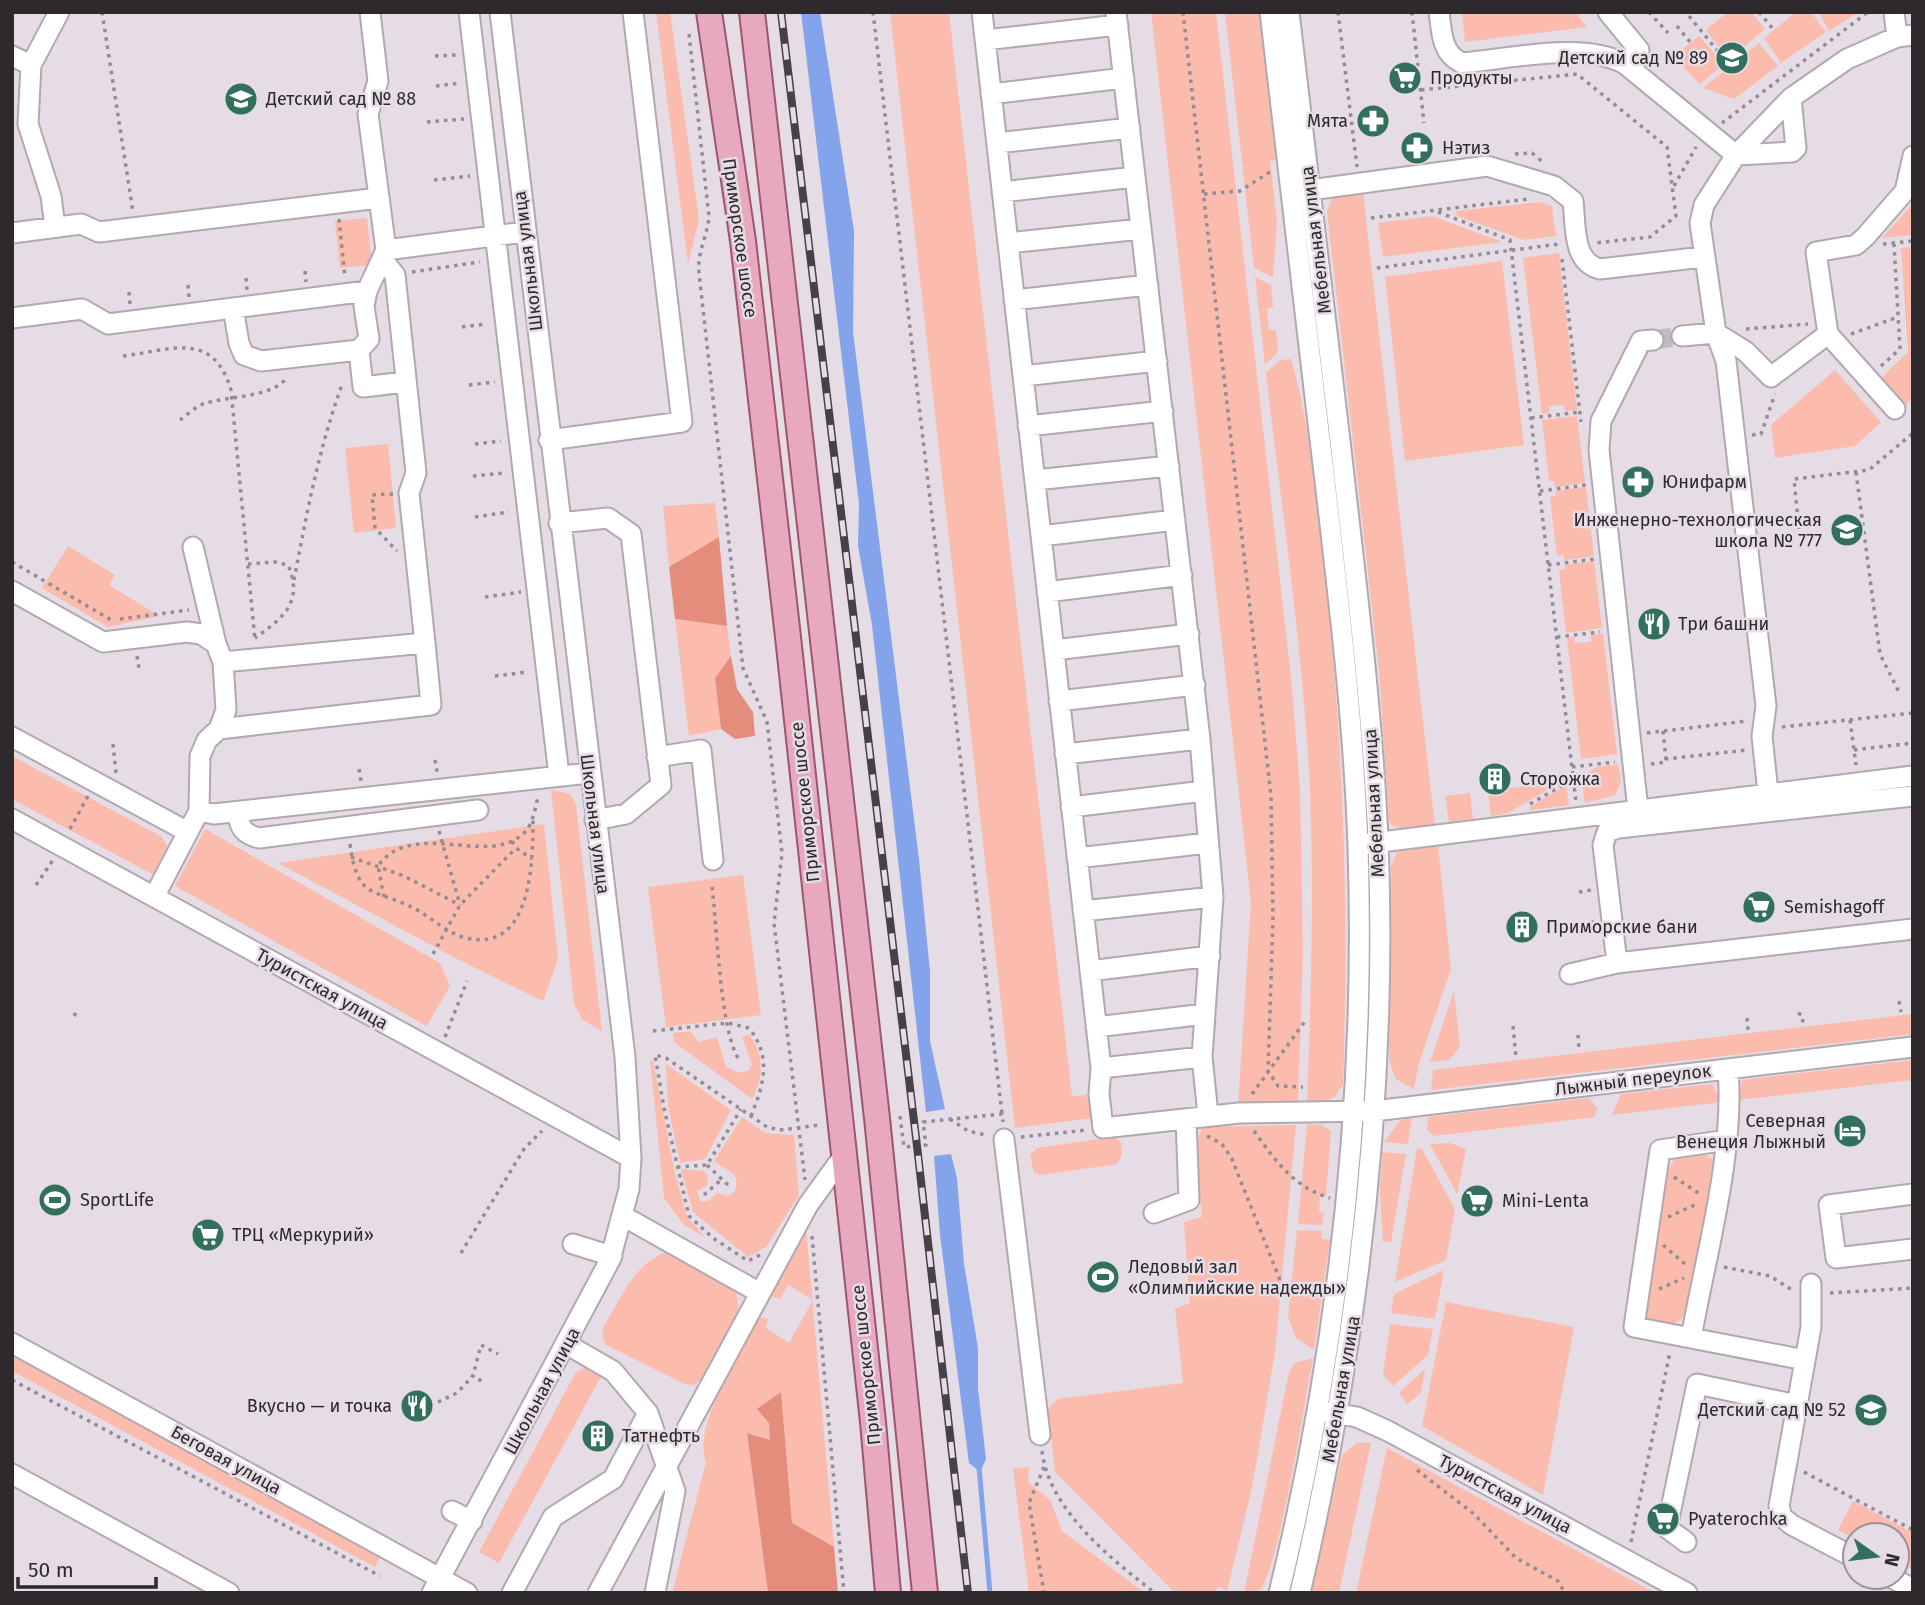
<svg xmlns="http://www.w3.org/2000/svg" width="1925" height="1605" font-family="'Fira Sans',sans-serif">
<rect width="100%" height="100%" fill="#e6dce5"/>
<path fill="#fbbbad" d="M656,12H670L699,219L688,264Z
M890,12H949L1072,1096L1091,1095L1093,1118L1015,1128Z
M1151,12H1216L1291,677L1300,789L1303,953L1298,1102L1238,1107L1251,902Z
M1225,12H1259L1276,160L1270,161L1277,221L1273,277L1254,268Z
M1462,12H1575L1587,27L1465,42Z
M1728,12H1751L1765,29L1729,60L1706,30Z
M1796,12H1811L1826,32L1781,63L1764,38Z
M1819,12H1857V13L1829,31Z
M1699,36L1724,64L1700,84L1673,57Z
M1759,43L1778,66L1734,99L1703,88Z
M1363,192L1435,827L1405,830L1393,826L1389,820L1379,670L1327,211L1332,198Z
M1540,202L1552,206L1556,236L1524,240L1457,216L1456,211Z
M1913,204V235L1882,238Z
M1432,216L1502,242L1383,257L1378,223Z
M367,218L372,265L340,268L335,221Z
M1913,247V397L1906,404L1882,377L1908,352L1901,248Z
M1559,253L1577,410L1565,411L1564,405L1549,406V413L1542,414L1523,258Z
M1502,261L1524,445L1405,461L1385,277Z
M1255,277L1271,285L1273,307L1267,309L1269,330H1276L1278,352L1265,365Z
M1291,359C1311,428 1316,498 1324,569C1344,741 1349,911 1343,1084L1335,1097L1322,1102H1307C1311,998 1314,894 1310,790C1303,650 1282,511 1266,373L1280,360Z
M1835,370L1881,422L1855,446L1775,458L1771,425Z
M1577,416L1585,483L1555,487L1554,481H1549L1542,420Z
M388,444L396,528L354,533L345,448Z
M1586,487L1594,556L1564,560V555L1557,556L1550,497L1556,496L1555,491Z
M715,503L719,537L669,567L663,506Z
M68,546L115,575L109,585L159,616L108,627L42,588Z
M1594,561L1602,628L1566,633L1559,570L1565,569V565Z
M675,619L727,626L731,656L715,678L721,729L689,736Z
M1603,634L1617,754L1581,759L1567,638L1574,637L1575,643L1591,642V635Z
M12,756L162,837L169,850L156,876L12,799Z
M1618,764L1621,782L1615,795L1585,803L1581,776L1598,767Z
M1563,781L1508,813L1491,816L1488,791Z
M1566,785L1569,805L1531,810L1530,807Z
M551,790L570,794L576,805L602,1031L583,1020L574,1004Z
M1470,793L1473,819L1449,822L1445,796Z
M544,824L558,959L543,1001L459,960L278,863Z
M205,829L440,963L450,986L427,1026L175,886Z
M1438,846L1451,969L1419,1063L1414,1089L1396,1079L1389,1061L1391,867L1397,852Z
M743,875L761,1015L666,1027L648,887Z
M1454,991L1460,1047L1449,1060L1430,1062Z
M1913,1014V1034L1431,1090L1433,1070Z
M690,1031L699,1042L717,1037L726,1067L740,1073L749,1070L752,1064L742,1037L750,1035C763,1055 765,1077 752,1099L674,1042L673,1033Z
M650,1059L653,1061L675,1173L687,1217L705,1237L683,1224L664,1198Z
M1913,1060V1080L1738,1100L1742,1080Z
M666,1064L731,1110L705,1159L680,1163L668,1106Z
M1712,1084L1722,1102L1612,1115L1621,1094Z
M1589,1098L1597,1108L1595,1117L1434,1136L1427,1130L1428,1117Z
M742,1117L765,1133L794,1135L799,1195L766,1247L748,1257L693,1212L681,1169L704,1171L708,1176L707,1185L697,1191L700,1201H709L716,1193L727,1196L734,1193L737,1184L735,1175L714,1161Z
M1412,1117L1408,1144L1384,1142L1400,1121Z
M1307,1124L1321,1125L1331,1131L1326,1196H1320L1319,1212L1324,1213L1322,1225L1298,1224Z
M1296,1125L1275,1352L1252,1488L1227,1591L1218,1586L1215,1593H1175L1055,1472L1048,1409L1058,1399L1183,1383L1175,1309L1190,1303L1184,1222L1202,1217L1194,1146L1203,1127Z
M1114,1137L1121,1142L1122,1154L1117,1164L1041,1175L1034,1173L1030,1155L1037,1148Z
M1450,1143L1466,1149L1457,1194L1430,1144Z
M1417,1148L1422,1149L1455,1209L1446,1260L1395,1282Z
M1382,1152L1406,1154L1391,1242H1383L1380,1191Z
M1686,1152L1703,1153L1713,1160L1690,1309C1675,1330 1667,1324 1643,1321L1644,1299L1668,1173L1674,1159Z
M806,1227L834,1547L792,1524L781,1392L769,1423L771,1440L747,1434L768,1593H672L706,1462C692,1426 741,1351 758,1317L768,1319L766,1328L789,1343L813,1300L788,1285L780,1299L770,1296Z
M1297,1230L1322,1231L1321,1239L1330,1240L1314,1350L1296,1338L1288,1316Z
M674,1250L736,1289L739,1312L701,1380L693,1385L685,1384L606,1345L602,1336L604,1326C624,1294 635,1259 674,1250Z
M1444,1270L1435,1319L1391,1313L1394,1294Z
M1446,1302L1574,1327L1543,1495L1422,1426Z
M1390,1324L1433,1329L1428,1355L1393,1386L1383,1375Z
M12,1356L381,1555L375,1567L12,1371Z
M1313,1358C1306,1393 1278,1580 1257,1593H1244L1289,1372L1295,1363Z
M586,1367L603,1373L499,1563L479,1552L576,1372Z
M1425,1369L1421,1393L1407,1404L1399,1393Z
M1357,1443H1371L1339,1593H1311L1342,1455Z
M1387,1448L1655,1593H1356Z
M1029,1467L1028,1482L1050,1500L1062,1531L1145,1593H1029L1013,1469Z
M1853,1501L1913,1533V1570L1897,1561V1535H1855V1539L1838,1530Z"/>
<path fill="#e58d7c" d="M719,537L727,626L675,619L669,567Z
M731,656L737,689L753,712L755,736L735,739L721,729L715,678Z
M781,1392L792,1523L834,1547L838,1593H768L747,1433L770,1440L769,1423L757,1409Z"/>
<path fill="#83a4eb" d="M801,12H820L854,231L853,332L919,859L930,972V1041L945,1109L926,1112L872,625L858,546L859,504Z
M951,1154L957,1178L964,1264L978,1348V1389L986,1459L980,1472L969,1463L940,1235L934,1156Z"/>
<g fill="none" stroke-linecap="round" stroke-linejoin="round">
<path stroke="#83a4eb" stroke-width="5" d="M979,1467L990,1593"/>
<path stroke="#c1b8c0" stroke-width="19" stroke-dasharray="19 10" stroke-linecap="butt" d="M1653,340L1682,336"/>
<defs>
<path id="minor" d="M370,12L378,81L368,114L386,250L525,232
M469,12L559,776
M982,12L1101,1068L1099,1094L1103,1128L1239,1113L1374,1111L1913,1047
M1116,12L1200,739L1213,897L1202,1057L1208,1115
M1270,12C1288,169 1306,325 1325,481C1339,603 1354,725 1358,847C1366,1097 1338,1350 1279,1593
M1289,12C1306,155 1322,298 1340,441C1355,574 1372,706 1378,839C1388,1094 1358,1345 1300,1593
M1439,12C1442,33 1441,53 1462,63C1509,59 1583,41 1625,64L1736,155L1792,152L1796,148L1791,98
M1608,12L1639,50L1625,64
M1894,12L1897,37
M985,40L1118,25
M12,56L31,65L59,12
M31,65L28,124L51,196L55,227
M991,94L1124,78
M997,143L1130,128
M1310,190L1487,166L1554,186L1573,201C1576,226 1572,262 1600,269L1703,257
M1002,192L1135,177
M12,233L81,224L99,232L379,198
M1008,243L1141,229
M1014,300L1148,285
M233,308L239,343L244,355L261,361L359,350L369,339L364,306L367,291
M12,318L82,309L108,324L367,291L386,250
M1682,336L1716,333L1745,351L1771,377L1828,334
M359,350L363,387L405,382
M1023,376L1157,361
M1895,409L1828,334L1816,252L1856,245L1866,236L1905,191L1913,156
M1028,426L1163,411
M549,440L682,422L633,12
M1035,480L1169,466
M559,523L608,518L631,534L661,785L626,814L595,820
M1041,536L1175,520
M193,547L216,644
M12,591L103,642L187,632L201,634L216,644L223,662L226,710L219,729L207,740L200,756L199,811
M1047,592L1182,575
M1054,650L1189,634
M223,662L425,643L409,493L416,473L395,275L382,259
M1059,701L1195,685
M219,729L431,705L425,643
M12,737L188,832
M1065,754L1200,739
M657,757L701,750L713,860
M1768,793L1762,736L1766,706L1726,361L1716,333L1700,223L1704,205L1736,155L1791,98L1847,59L1897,37L1913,35
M1071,807L1204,791
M1638,810L1599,450L1601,421L1641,341L1653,340
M237,812C240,828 243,834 259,838L478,810
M12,819L631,1158
M1365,844L1913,776
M1077,858L1208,843
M154,897L199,811L214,814L589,773
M1083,911L1213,897
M1617,963L1603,845L1607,832L1618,828L1913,796
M1090,971L1210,956
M1570,974L1617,963L1913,929
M1096,1027L1205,1014
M1101,1068L1202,1057
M1004,1139L1040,1435
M1727,1140L1660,1150L1634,1327L1691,1338C1706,1254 1735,1153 1728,1069
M1913,1194L1829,1205L1836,1258L1913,1249
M1154,1213L1189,1200L1186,1119
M623,1216L760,1293
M573,1244L612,1256
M1811,1284V1327L1779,1506L1782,1517L1792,1525L1855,1558
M1691,1338L1805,1360
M12,1343L467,1593
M568,1345L613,1371L648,1413L675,1491L655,1593
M1327,1412L1357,1417L1388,1431L1687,1593
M12,1474L229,1593
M452,1511L472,1521
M1686,1542L1667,1528L1697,1384L1797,1405
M1890,1577L1913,1589
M432,1593L610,1260L629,1189L631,1158L625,1057L500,12
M512,1593L553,1517L613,1479L648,1413
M598,1593L808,1205L842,1158"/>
<path id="major" d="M709,12L743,241L788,637L873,1422L888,1593
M752,12L877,1118L925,1593"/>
</defs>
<use href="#minor" stroke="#b2a8b1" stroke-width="23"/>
<use href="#major" stroke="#9c566f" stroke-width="28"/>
<path stroke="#938c93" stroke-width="3.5" stroke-dasharray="3.5 5" stroke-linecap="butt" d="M102,12L133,212
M873,12L1002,1114
M1183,12L1271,796L1273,918L1268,1071L1278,1086L1303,1087
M1338,12L1357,167
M1412,12L1424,123
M1649,12L1668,33
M1759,12L1774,30
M1689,16L1730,66
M1677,26L1691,43
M689,34L709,217C707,238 697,252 699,273L743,668L767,722L782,853L774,923L805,1180
M435,56L457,55
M436,86L460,83
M1421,90L1577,74L1667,147L1676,216L1650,237L1595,243
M427,122L464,119
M1722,123L1868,12
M1515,154L1532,153L1545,164
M434,180L470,176
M1674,186L1696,147
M1204,194L1240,191L1270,172
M1438,212L1510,240L1576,802
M1371,218L1528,199
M339,219L345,278
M1883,244L1913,241
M1562,259L1581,422
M1377,268L1559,244
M305,271L306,282
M412,272L480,262
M246,278L247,290
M188,285L189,297
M129,292L130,304
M462,327L487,324
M1746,329L1808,324
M1851,334L1898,317
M123,356C172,350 213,330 231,390L255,640
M1881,366L1900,349L1894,244
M469,385L495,382
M1531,418L1580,412
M180,420C187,415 195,407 203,404C225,396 274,398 287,377
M1752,435L1761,434L1775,394
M475,444L501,441
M1856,472L1880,654L1900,694
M473,476L505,473
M1540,491L1586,485
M393,494L372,495L375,528L397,551
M475,517L509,512
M1799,529L1794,479L1869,470L1913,433
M12,562L113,621
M248,564L275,562L288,565C304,602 283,618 255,638
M1548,565L1595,559
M294,580C307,512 319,447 343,382
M485,597L521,592
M120,619L189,610
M1557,637L1600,632
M137,656L139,668
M495,676L527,672
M1850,720L1856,765
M1782,727L1913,713
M1663,731L1666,759
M1647,733L1747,721
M113,744L116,774
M1854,750L1913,743
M435,760L437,772
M1651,764L1666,762V759L1747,750
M1572,767L1615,762
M359,769L361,781
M1530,804L1573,779
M70,829L88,796
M439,831L460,905
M512,841L516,848L532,859
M350,844C358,904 375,886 419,911C434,920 449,934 466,938C533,954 533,859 533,817
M351,857L404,876L458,904
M36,885L53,860
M712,887C717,924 720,1035 740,1061
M1579,892L1591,890
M384,897L378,866C413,817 490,869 525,832C533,823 535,809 538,797
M1583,924L1594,922
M433,954L460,905L516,848
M1899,1001L1901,1012
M1798,1013L1802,1015L1803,1023
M74,1016L77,1011
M1747,1018L1748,1030
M1513,1026L1516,1057
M653,1031L728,1023L749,1028C772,1057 764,1084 751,1116
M1578,1035L1579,1049
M445,1037L467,981
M1252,1094L1306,1020
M900,1116L904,1147L926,1145L923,1122L1002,1114L1003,1122
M950,1119L968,1131L986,1135
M1254,1131C1275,1160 1293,1187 1330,1198
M1207,1136L1222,1144L1232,1159L1286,1295
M1021,1137L1087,1130
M707,1165L729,1186
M677,1167L707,1165L741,1109
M1674,1177L1700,1194
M704,1195L721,1180
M1668,1217L1699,1203
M812,1236L844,1593
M1663,1245L1686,1265
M461,1253L524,1149L542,1131
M760,1255L748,1261L713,1238L689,1216L664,1108L655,1055L666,1058L767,1127L780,1130L820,1125
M1724,1267L1770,1276L1792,1290
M1659,1289L1684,1278
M1830,1293L1913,1288
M471,1375L483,1382
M12,1380L380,1576
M438,1402L457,1393L473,1376L481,1345L498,1354
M1708,1411L1722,1414L1723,1408
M1042,1451C1049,1510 1111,1559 1155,1593
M1044,1467L1029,1503L1044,1593
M1417,1470L1474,1514L1516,1558L1558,1581L1565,1593
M1804,1472L1913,1530
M1631,1542L1670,1352"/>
<use href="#minor" stroke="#fff" stroke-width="19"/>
<use href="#major" stroke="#e8a8be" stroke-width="24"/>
<defs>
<path id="rail" d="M781,12L917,1146L968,1593"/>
</defs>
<use href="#rail" stroke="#464146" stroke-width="8"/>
<use href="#rail" stroke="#e6dce5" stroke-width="5" stroke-dasharray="16" stroke-linecap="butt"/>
</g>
<defs>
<symbol id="school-disc" viewBox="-11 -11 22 22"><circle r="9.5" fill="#32705d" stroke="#e6dce5"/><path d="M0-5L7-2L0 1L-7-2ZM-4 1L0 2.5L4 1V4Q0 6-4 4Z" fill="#fff"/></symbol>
<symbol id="supermarket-disc" viewBox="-11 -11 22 22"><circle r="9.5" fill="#32705d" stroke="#e6dce5"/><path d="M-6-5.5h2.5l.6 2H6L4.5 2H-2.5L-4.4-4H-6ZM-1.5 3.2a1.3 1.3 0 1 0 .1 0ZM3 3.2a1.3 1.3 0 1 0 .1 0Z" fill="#fff"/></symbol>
<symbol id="pharmacy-disc" viewBox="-11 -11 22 22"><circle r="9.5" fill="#32705d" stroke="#e6dce5"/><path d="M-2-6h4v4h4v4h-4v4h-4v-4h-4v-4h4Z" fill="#fff"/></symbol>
<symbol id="restaurant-disc" viewBox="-11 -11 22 22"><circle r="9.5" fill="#32705d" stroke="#e6dce5"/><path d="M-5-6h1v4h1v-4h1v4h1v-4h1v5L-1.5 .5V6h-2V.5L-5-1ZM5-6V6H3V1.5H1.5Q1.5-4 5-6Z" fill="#fff"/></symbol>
<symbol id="building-disc" viewBox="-11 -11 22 22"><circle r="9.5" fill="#32705d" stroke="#e6dce5"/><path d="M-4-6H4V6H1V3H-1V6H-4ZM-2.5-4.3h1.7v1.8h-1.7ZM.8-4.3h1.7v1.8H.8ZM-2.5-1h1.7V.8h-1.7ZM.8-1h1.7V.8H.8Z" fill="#fff"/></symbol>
<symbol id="hotel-disc" viewBox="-11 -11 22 22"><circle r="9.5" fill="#32705d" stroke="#e6dce5"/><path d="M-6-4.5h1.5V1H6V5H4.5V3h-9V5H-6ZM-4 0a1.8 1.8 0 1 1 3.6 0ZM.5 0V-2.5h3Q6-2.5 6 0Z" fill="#fff"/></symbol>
<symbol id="stadium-disc" viewBox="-11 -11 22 22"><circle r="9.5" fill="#32705d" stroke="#e6dce5"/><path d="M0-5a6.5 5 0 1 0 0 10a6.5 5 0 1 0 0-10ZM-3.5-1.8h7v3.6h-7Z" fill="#fff"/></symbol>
</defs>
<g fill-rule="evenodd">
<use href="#school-disc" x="1713" y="39" width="38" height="38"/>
<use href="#supermarket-disc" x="1386" y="59" width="38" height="38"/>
<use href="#school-disc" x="222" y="80" width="38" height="38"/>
<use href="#pharmacy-disc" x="1354" y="102" width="38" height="38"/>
<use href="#pharmacy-disc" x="1398" y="129" width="38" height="38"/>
<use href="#pharmacy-disc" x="1619" y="463" width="38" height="38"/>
<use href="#school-disc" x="1828" y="511" width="38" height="38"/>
<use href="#restaurant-disc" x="1635" y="605" width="38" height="38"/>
<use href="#building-disc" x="1476" y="760" width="38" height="38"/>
<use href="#supermarket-disc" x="1740" y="888" width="38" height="38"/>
<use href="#building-disc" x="1503" y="908" width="38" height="38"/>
<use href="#hotel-disc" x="1831" y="1112" width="38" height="38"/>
<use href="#stadium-disc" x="36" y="1181" width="38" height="38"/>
<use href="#supermarket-disc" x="1458" y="1182" width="38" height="38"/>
<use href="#supermarket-disc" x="189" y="1216" width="38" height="38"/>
<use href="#stadium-disc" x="1084" y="1258" width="38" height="38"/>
<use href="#restaurant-disc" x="398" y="1387" width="38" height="38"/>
<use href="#school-disc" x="1852" y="1391" width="38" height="38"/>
<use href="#building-disc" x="579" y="1417" width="38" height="38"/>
<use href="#supermarket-disc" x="1644" y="1500" width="38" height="38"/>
</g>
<g text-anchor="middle" stroke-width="5" stroke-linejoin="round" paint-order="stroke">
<g font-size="18" fill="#2d292d" stroke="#e6dce5" text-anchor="start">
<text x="1708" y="64" text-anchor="end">Детский сад № 89</text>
<text x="1430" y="84">Продукты</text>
<text x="266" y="105">Детский сад № 88</text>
<text x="1348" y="127" text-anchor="end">Мята</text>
<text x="1442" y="154">Нэтиз</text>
<text x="1662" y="488">Юнифарм</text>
<text x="1822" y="526" text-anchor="end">Инженерно-технологическая<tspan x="1822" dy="21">школа № 777</tspan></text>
<text x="1678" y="630">Три башни</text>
<text x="1520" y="785">Сторожка</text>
<text x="1784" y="913">Semishagoff</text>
<text x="1546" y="933">Приморские бани</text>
<text x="1826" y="1127" text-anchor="end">Северная<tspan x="1826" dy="21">Венеция Лыжный</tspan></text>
<text x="80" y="1206">SportLife</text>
<text x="1502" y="1207">Mini-Lenta</text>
<text x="232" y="1241">ТРЦ «Меркурий»</text>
<text x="1128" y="1273">Ледовый зал<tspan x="1128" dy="21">«Олимпийские надежды»</tspan></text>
<text x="392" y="1412" text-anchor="end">Вкусно — и точка</text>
<text x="1846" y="1416" text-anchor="end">Детский сад № 52</text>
<text x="622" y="1442">Татнефть</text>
<text x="1688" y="1525">Pyaterochka</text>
</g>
<g font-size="18" fill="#2d292d" stroke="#e6dce5">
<text transform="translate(740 238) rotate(82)" y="6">Приморское шоссе</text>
<text transform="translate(1316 240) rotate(-97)" y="6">Мебельная улица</text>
<text transform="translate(528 261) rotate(-97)" y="6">Школьная улица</text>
<text transform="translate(805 802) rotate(-96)" y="6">Приморское шоссе</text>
<text transform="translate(1374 803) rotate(-93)" y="6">Мебельная улица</text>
<text transform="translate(595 824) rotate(83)" y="6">Школьная улица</text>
<text transform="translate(322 989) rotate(29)" y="6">Туристская улица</text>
<text transform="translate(1633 1080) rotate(-7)" y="6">Лыжный переулок</text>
<text transform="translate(866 1365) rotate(-96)" y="6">Приморское шоссе</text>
<text transform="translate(1341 1389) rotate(-80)" y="6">Мебельная улица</text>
<text transform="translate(542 1391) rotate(-62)" y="6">Школьная улица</text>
<text transform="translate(226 1460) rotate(29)" y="6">Беговая улица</text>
<text transform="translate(1505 1494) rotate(28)" y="6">Туристская улица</text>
</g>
</g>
<rect width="1925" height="1605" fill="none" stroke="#2d292d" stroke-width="28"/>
<g transform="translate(1876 1556) rotate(104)"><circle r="33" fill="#e6dce5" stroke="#9c949b" stroke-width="2"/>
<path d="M0-5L12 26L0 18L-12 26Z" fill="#32705d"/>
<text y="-10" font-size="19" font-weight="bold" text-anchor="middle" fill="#2d292d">N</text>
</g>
<path d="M18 1577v10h138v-10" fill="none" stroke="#2d292d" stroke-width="3.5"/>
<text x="28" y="1577" font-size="21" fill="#2d292d" stroke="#e6dce5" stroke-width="5" paint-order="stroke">50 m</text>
</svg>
